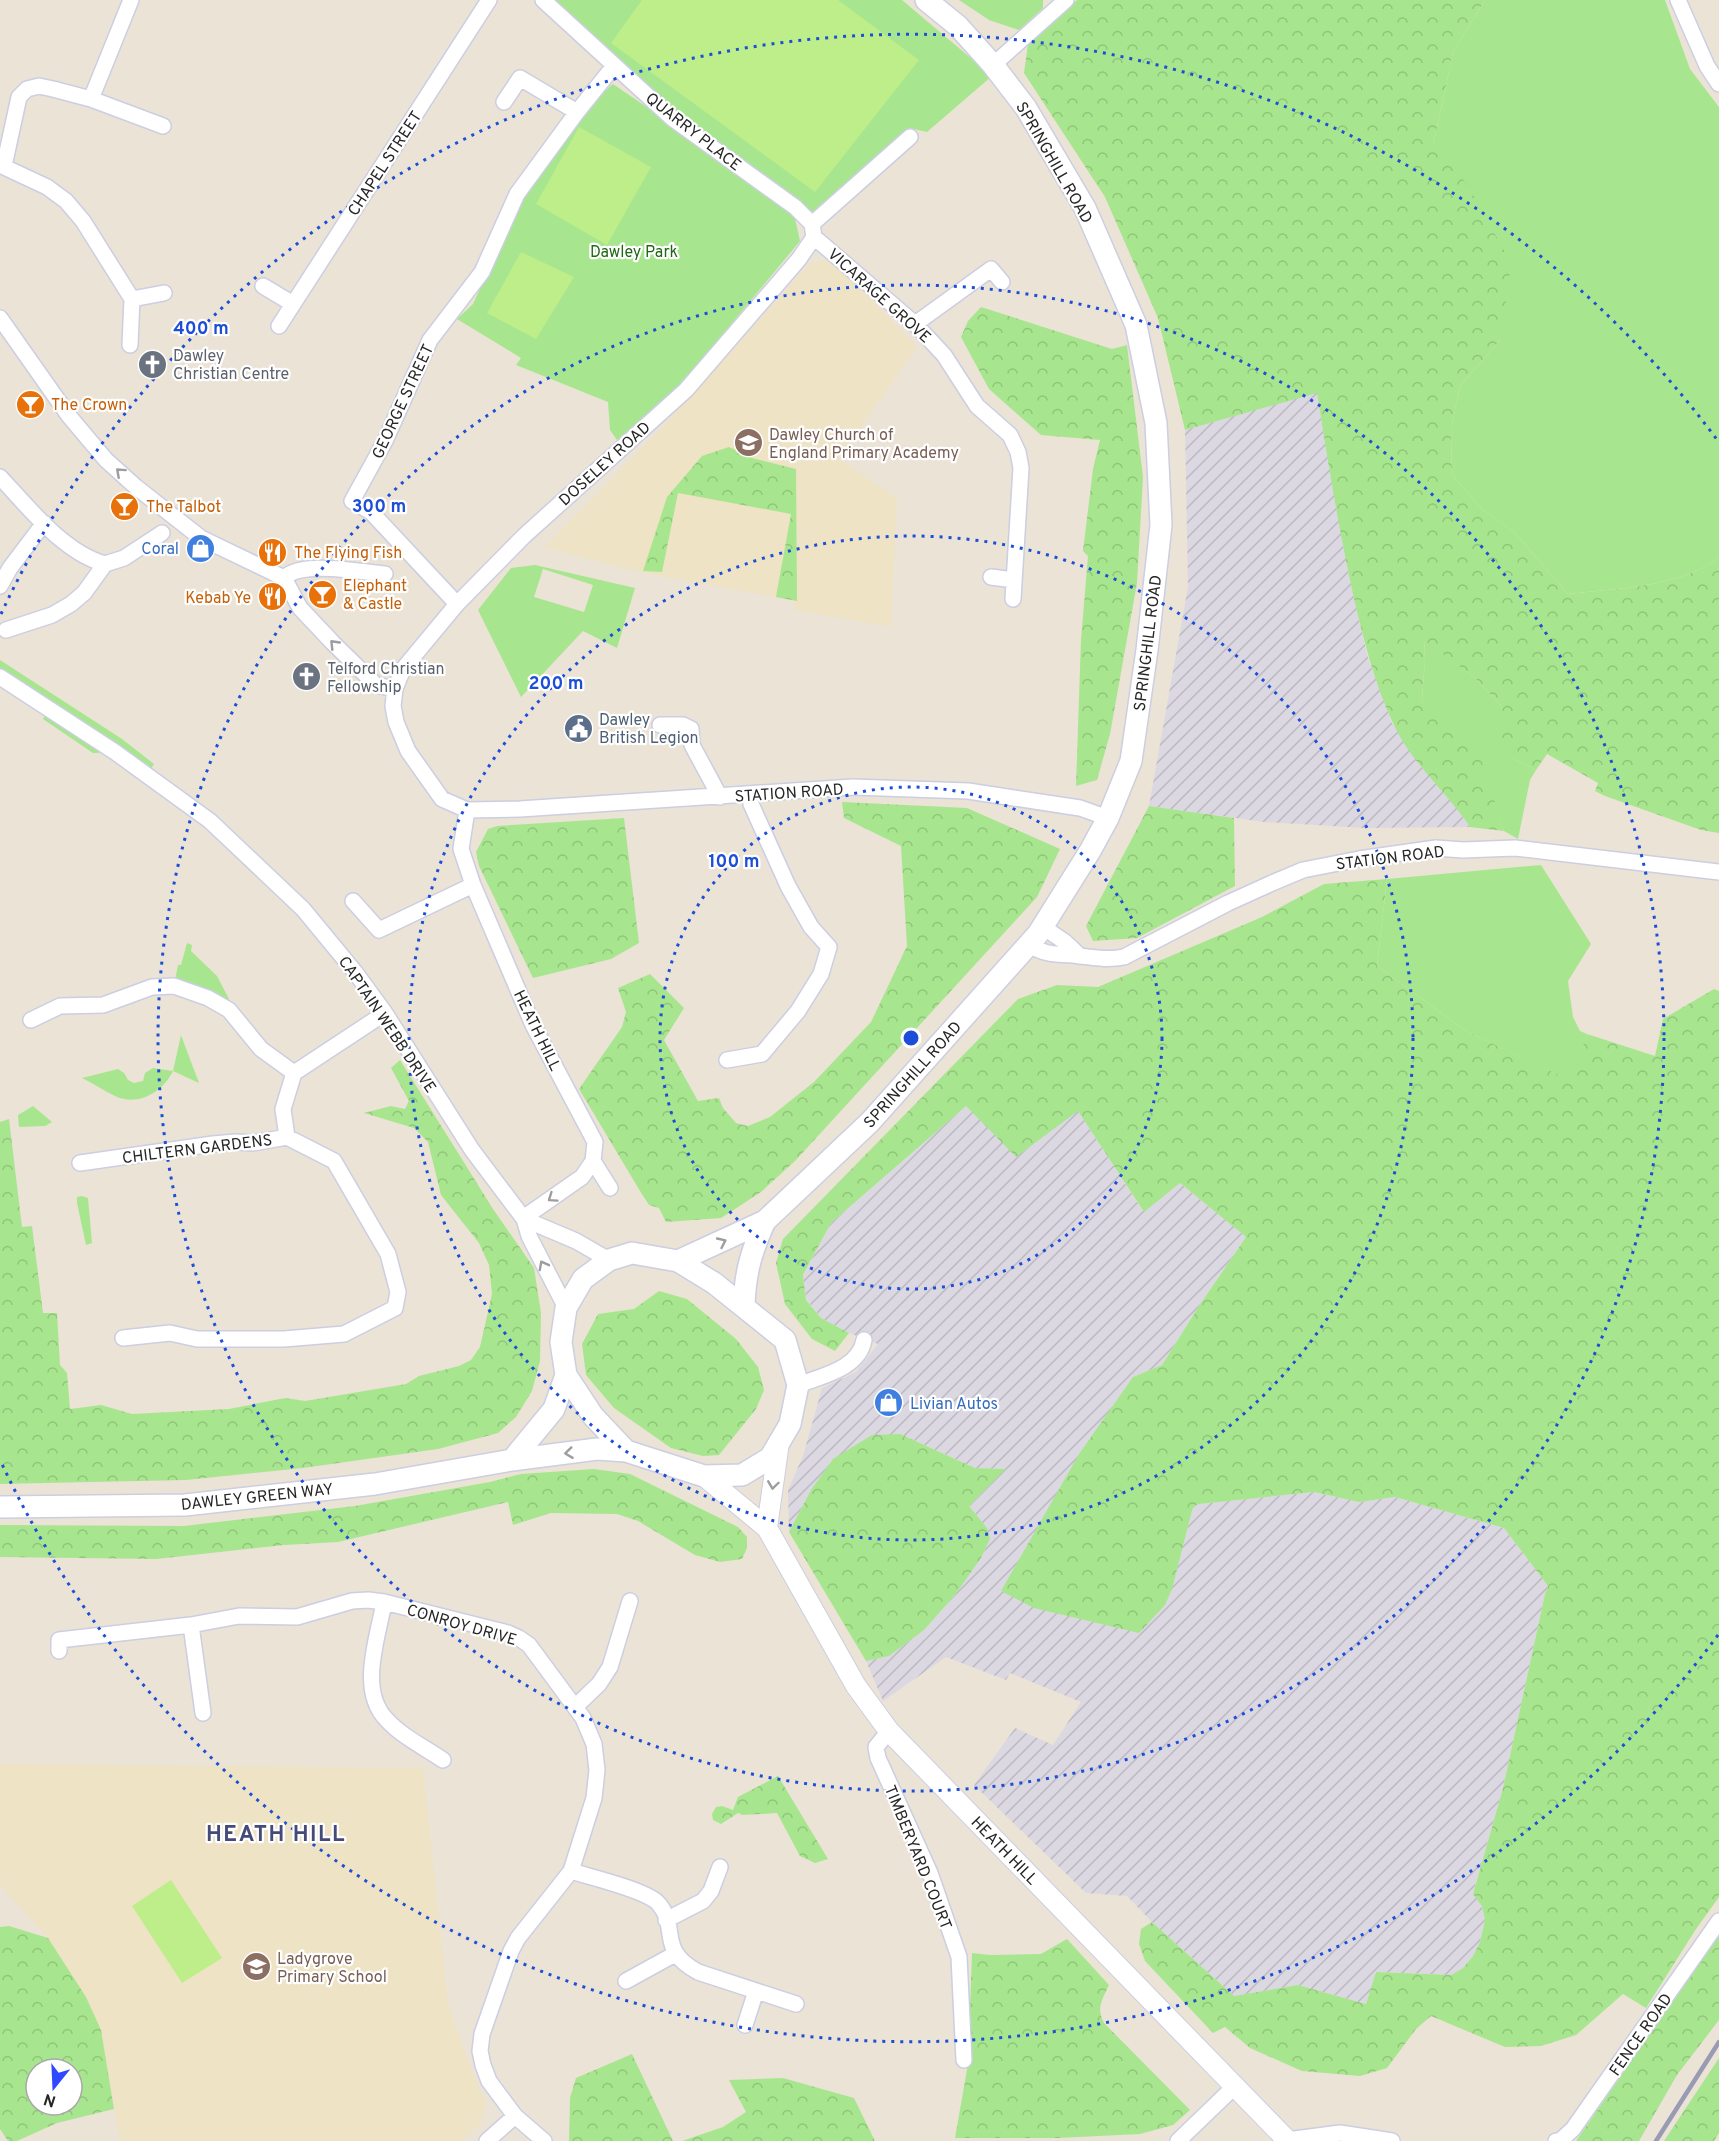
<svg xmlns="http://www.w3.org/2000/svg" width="1719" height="2141" font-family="Overpass,sans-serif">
<defs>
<pattern id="industrial-furrows" width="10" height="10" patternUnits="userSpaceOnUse" patternTransform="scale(1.5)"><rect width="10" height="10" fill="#dbd8e2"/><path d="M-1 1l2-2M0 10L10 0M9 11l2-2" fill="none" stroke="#bcb9c2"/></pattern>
<pattern id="forest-crowns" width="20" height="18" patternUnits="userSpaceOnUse" patternTransform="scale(1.5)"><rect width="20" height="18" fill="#a7e68e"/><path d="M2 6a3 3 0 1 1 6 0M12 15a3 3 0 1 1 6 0" fill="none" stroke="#90c57a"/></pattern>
</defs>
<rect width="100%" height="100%" fill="#ebe3d6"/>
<path fill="url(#industrial-furrows)" d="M1317,392L1347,567L1368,658L1392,723L1419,764L1459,811L1470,827L1364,828L1264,822L1149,806L1188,587L1185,430Z
M966,1106L1078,1111L1143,1211L1180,1183L1246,1237L1199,1306L1162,1365L1133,1377L1180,1558L1193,1507L1199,1504L1314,1492L1359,1502L1395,1497L1504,1528L1548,1586L1545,1594L1503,1788L1473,1893L1482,1906L1485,1920L1480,1942L1473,1956L1463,1968L1451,1975L1376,1972L1366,2004L1298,1985L1234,1996L1152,1922L1127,1896L1086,1893L974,1785L1015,1728L1053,1745L1081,1702L1010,1673L1006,1680L946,1657L883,1701L866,1661L889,1656L924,1630L955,1595L981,1558L990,1539L987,1528L969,1506L1005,1469L975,1468L900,1434L811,1490L789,1532L788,1490L803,1456L822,1388L856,1372L878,1344L849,1333L821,1318L806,1299L803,1276L831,1223Z"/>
<path fill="#eee3c4" d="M831,258L917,347L838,459L897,498L891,627L795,610L796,601L634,571L545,547L663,427L811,263Z
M0,1764L423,1768L448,2004L470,2067L486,2104L480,2125L461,2141H120L101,2030L48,1938L0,1885Z"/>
<path fill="#a7e68e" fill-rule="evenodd" d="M548,0H902L992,76L927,132L909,128L813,219L675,115Z
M959,0H1043V8L1019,30L989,20Z
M1485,0H1665L1690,69L1719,107V558C1676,588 1618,588 1568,594L1515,533L1482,509L1452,475L1451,429L1460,386L1501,339L1433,146L1453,52Z
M613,84L667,121L794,214L800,241L675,392L617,440L610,430L608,402L516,365L521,358L457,319L473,304L523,197L588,105Z
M535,565L635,588L617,648L583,631L521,697L478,610L511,568ZM543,569L593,585L584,612L534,597Z
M1424,639L1475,678L1503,708L1513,759L1536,770L1530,780L1518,839L1504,831L1492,796L1422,700L1425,659Z
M0,660L122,739L154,764L147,775L115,752L93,753L43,719L49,708L0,677Z
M1541,865L1591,944L1568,981L1573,1017L1580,1031L1587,1034L1572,1082L1466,1031L1377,966L1387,879Z
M187,943L192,945L191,951L217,976L229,999L223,1007L174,986L178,965H181Z
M181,1035L199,1083L173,1071C163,1092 138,1107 115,1096C104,1091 93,1083 82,1078L118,1069L124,1073L128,1080L134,1083L143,1081L145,1073L153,1068L173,1071Z
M33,1106L52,1122L45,1126L19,1127L18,1115Z
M82,1196L88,1198L92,1243L86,1245L77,1203V1197Z"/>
<path fill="url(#forest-crowns)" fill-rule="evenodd" d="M1077,0H1485L1453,52L1433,146L1467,184L1511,263L1501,339L1460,386L1451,429L1452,475L1482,509L1515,533L1568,594C1619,588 1676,588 1719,558V833L1701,830L1605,796L1595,791L1598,783L1547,754L1536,770L1513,759L1496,733L1503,708L1475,678L1424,640L1425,659L1422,700L1475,741L1504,831L1470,827C1446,791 1410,762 1392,721C1374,682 1364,641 1354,599C1339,531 1328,462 1317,393L1185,430L1158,318L1105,197L1024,73L1028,44Z
M981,307L1112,349L1127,345L1143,477L1137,583L1110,734L1097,780L1076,786L1081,640L1088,556L1083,551L1093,469L1100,440L1041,435L989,389L961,337L968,321Z
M729,447L752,458L796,469L797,601L776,597L791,514L678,493L662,572L643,571L667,497L702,456Z
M842,802L967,808L1060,849L1037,897L795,1161L761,1192L721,1218L666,1222L659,1208L649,1205L640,1191L579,1089L622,1027L626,1012L618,988L650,974L684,1008L664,1040L698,1101L719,1098L723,1108L736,1123L748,1126L770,1117L814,1082L871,1022L907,946L901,846L844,818Z
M1149,806L1234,818L1235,886L1137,938L1093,941L1086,926Z
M624,818L639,943L611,959L533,978L479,866L476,852L488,829L497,826Z
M1387,879L1377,966L1466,1031L1571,1081L1587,1034L1655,1056L1663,1019L1714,989L1719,991V1897L1696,1929L1646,2008L1623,1994L1576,2035L1541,2046L1505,2047L1431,2016L1416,2029L1387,2068L1360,2076L1302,2071L1250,2048L1225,2027L1213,2033L1145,1961L1139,1944L1141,1929L1152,1922L1234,1996L1298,1985L1366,2004L1376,1972L1451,1975L1463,1968L1473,1956L1480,1942L1485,1920L1482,1906L1473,1894L1503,1788L1545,1594L1548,1586L1504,1528L1395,1497L1359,1502L1314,1492L1199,1504L1193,1507L1172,1589L1165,1605L1139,1633L1034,1608L1001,1591L1079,1454L1133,1377L1162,1365L1199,1306L1246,1237L1180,1183L1144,1212L1078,1111L1016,1157L966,1106L831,1223L803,1275L806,1300L821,1318L849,1333L835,1351L812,1339L785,1304L776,1263L783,1239L1018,999L1057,985L1098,987L1262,917L1324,884Z
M400,1060L493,1209L534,1268L541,1313L540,1361L532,1391L516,1417L498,1433L438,1449L303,1468L186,1480L0,1484V1122L9,1119L22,1227L32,1226L43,1313H57L60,1365L67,1373L70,1409L101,1405L132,1414L229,1409L285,1398L305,1401L406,1384L419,1376L459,1366L471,1360L480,1347L492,1294L489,1265L479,1243L441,1195L428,1142L414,1128L364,1113L391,1106L405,1109L409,1101L391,1068Z
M659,1291L687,1299L736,1339L758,1367L764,1390L756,1409L719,1455L703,1456L671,1448L614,1408L586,1375L582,1344L598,1314L634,1309Z
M900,1434L975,1468L1006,1469L969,1506L987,1528L990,1539L981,1558L955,1595L924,1630L889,1656L866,1661L789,1532L811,1490L833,1459L872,1435Z
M594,1469L630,1474L738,1527L747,1537V1548L742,1559L720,1562L695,1555L638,1521L617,1514L551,1513L513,1525L508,1502L338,1542L284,1545L156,1559L0,1557V1525L184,1526L355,1506L490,1482L521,1474Z
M778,1776L828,1859L815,1863L800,1856L777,1813L743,1815L738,1813L721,1824L713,1820L712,1814L716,1807L722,1806L733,1810L738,1797Z
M9,1926L48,1938L86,1997L101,2030L114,2109L57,2123L17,2141H8L0,2129V1927ZM36,2069H72V2105H36Z
M1719,1934V2020L1677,2075L1639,2141H1576Z
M1067,1939L1109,1985C1102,2000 1096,2008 1104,2023L1190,2110L1173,2125L1140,2134L1058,2138H955L968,2064L972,1953L990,1955L1041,1954Z
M632,2054L673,2141H569L570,2098L576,2078Z
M1719,2058V2133L1714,2141H1664Z
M783,2078L854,2098L875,2141H682L723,2127L746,2112L729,2080Z"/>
<path fill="#bdee89" d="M642,0H838L919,60L815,192L611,43Z
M579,127L651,167L607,245L536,204Z
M521,252L574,277L536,339L487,313Z
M171,1880L222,1958L182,1983L132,1906Z"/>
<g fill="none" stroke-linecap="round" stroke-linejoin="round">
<defs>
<path id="minor" d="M543,0L673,119L795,207L812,224L814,237
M1678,0L1707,66L1719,84
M993,65L1066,0
M91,99L131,0
M504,102L520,78L577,112
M0,165L47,187L66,201L83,221L132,299L130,345
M4,166L19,97L27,89L39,86L53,89L91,99L163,126
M812,224L910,137
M814,237L915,324L944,355L977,406L1010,435L1018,452L1021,468L1013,599
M263,286L293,304
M132,299L164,293
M0,318L69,416L106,460L136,487L201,538L284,578
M915,324L991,269L1002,282
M279,326L489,0
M0,477C28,507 64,553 105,564
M991,577L1014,580
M284,578L300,608L333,643L376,685L395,689L393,706L396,722L408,751L442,799L467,810L520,809L853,787L968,791L1080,808L1108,818
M284,578C302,560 360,572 385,574
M0,586L10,568L44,523
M457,604L371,512L352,501L385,441L430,340L482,272L517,194L577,112L614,66
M6,630L52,615L71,604L84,593L105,564L124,558L162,533
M0,677L115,752L210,821L303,909L355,972L385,1013L472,1150L524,1219L529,1236L566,1308
M395,689L403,669L457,604L524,536L686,390L799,259L814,237
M660,725H683L691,729L692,745L720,797
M467,810L461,849L473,885L533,1025L595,1142L593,1161L582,1177L529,1214L524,1219
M353,901L379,930L473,885
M1043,927L1065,942L1080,956
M1029,945C1049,957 1059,953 1080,956C1096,958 1109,960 1124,957L1228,903L1272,883L1303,870L1359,859L1436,848L1463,850L1515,848L1719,872
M31,1020L60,1006L103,1005L152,987L174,986L208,998L229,1010L261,1049L294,1073
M727,1060L762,1054L798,1011L821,974L829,947L811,927L788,886L751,804L750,795
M287,1137L283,1109L294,1073L385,1013
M593,1161L610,1188
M80,1163L213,1144L236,1142L253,1143L287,1137L334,1161L388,1254L398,1292L395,1308L344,1334L284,1339H197L170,1333L123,1338
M524,1219L576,1241L609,1260
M798,1385C821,1376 859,1369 864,1340
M384,1602C378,1638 358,1689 386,1719C401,1736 424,1747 443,1760
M191,1625L203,1713
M59,1651V1640L191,1625L239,1616L297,1617L352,1601L368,1600L384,1602L508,1633L519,1638L529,1645L583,1718L594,1744L597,1770L594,1798L571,1871L518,1938L511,1951L482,2034L480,2051L483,2065L489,2081L515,2116L544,2141
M575,1707L599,1684L610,1667L630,1601
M889,1731L876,1747L878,1758L930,1873L959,1957L964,2060
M571,1871C590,1877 646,1890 658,1903C680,1928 656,1949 698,1972L796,2004
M666,1920L703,1901L711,1891L720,1867
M626,1981L675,1954
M745,2025L756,1991
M1287,2140L1340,2133L1392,2141
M487,2141L515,2116
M1178,2141L1234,2087
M1556,2141L1561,2140L1573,2129L1719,1921"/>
<path id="tertiary" d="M704,1476L767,1528L856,1686L889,1731L1288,2141
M767,1528L779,1442"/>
<path id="secondary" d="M632,1253L678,1261L714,1283L785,1340L798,1385L790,1424L770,1458L742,1475L704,1476L626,1451L593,1416L566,1375L561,1342L566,1308L583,1279L609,1260Z
M678,1261L765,1221L870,1122L1038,934L1090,851L1108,818L1131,761L1147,650L1161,525L1156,423L1136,325L1085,208L1026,108L993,65L958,26L926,0
M744,1306C745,1273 751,1252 765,1221
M512,1460L554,1409L566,1375
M0,1507L185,1505L375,1484L512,1460L597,1449L626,1451"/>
</defs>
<use href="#minor" stroke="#cccee1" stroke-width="18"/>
<use href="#tertiary" stroke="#cccee1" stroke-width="22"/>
<use href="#secondary" stroke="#cccee1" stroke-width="24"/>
<use href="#minor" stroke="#fff" stroke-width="15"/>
<use href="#tertiary" stroke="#fff" stroke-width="20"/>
<use href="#secondary" stroke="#fff" stroke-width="21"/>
<path stroke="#999bb3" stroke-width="4.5" d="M1656,2141L1719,2042"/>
</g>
<defs><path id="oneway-chevron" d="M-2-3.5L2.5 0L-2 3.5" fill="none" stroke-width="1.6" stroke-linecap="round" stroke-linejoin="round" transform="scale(1.5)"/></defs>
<g stroke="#9d9d9d">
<use href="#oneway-chevron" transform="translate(120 472) rotate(-138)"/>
<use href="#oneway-chevron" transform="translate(334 644) rotate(-134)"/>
<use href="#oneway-chevron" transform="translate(552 1198) rotate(145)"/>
<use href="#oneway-chevron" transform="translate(722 1242) rotate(-25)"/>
<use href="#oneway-chevron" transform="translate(543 1265) rotate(-118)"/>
<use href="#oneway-chevron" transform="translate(569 1453) rotate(173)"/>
<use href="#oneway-chevron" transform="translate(773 1485) rotate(98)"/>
</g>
<g fill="none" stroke="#1d4ed8" stroke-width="3" stroke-dasharray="3 6">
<circle cx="911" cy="1038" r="251"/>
<circle cx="911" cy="1038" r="502"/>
<circle cx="911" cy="1038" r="753"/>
<path d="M1718 1635A1004 1004 0 0 1 1 1462M1 614A1004 1004 0 0 1 1718 441"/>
</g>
<defs>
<symbol id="church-disc" viewBox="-11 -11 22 22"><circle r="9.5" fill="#6b7280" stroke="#fff"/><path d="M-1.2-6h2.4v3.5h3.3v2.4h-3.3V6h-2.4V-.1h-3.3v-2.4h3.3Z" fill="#fff"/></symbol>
<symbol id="bar-disc" viewBox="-11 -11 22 22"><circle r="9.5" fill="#e8710a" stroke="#fff"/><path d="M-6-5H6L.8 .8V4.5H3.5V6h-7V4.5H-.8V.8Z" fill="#fff"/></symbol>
<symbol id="school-disc" viewBox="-11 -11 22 22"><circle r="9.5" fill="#8d6e63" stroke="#fff"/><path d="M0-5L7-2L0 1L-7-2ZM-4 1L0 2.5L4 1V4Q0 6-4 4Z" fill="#fff"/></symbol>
<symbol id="shop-disc" viewBox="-11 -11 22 22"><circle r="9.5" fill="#3f7fe0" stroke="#fff"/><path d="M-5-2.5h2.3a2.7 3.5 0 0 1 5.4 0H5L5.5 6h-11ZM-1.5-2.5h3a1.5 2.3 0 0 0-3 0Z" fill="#fff"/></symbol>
<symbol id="restaurant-disc" viewBox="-11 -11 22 22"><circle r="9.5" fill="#e8710a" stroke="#fff"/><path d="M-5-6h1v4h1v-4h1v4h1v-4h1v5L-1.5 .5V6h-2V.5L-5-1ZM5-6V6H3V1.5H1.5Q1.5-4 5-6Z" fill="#fff"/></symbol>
<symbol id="civic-disc" viewBox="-11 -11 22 22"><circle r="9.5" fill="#5c6f8a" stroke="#fff"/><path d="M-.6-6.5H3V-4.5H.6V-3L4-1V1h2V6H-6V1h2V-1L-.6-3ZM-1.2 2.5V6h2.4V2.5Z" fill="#fff"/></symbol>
</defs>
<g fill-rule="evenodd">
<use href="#church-disc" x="136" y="348" width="33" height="33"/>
<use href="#bar-disc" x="14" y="388" width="33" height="33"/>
<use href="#school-disc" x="732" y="426" width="33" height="33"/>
<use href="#bar-disc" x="108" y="490" width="33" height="33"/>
<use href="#shop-disc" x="184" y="532" width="33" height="33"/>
<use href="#restaurant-disc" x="256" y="536" width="33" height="33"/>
<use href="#bar-disc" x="306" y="578" width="33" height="33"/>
<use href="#restaurant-disc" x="256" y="580" width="33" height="33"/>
<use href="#church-disc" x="290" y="660" width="33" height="33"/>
<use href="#civic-disc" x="562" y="712" width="33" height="33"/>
<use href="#shop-disc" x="872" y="1386" width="33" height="33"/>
<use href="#school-disc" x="240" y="1950" width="33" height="33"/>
</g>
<g text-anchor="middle" stroke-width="4.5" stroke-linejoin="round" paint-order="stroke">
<g font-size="16" fill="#262626" stroke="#fff">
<text transform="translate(694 131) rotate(38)" y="6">QUARRY PLACE</text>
<text transform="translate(1055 162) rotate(60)" y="6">SPRINGHILL ROAD</text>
<text transform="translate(384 163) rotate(-57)" y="6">CHAPEL STREET</text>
<text transform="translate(880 295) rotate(42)" y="6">VICARAGE GROVE</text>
<text transform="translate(402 401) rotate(-65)" y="6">GEORGE STREET</text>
<text transform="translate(604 463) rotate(-42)" y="6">DOSELEY ROAD</text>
<text transform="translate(1147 643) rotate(-83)" y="6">SPRINGHILL ROAD</text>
<text transform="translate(789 792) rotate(-4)" y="6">STATION ROAD</text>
<text transform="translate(1390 857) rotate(-7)" y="6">STATION ROAD</text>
<text transform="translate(388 1024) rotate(56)" y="6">CAPTAIN WEBB DRIVE</text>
<text transform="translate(538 1030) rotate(64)" y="6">HEATH HILL</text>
<text transform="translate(912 1074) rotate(-48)" y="6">SPRINGHILL ROAD</text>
<text transform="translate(197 1148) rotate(-7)" y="6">CHILTERN GARDENS</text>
<text transform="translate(257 1496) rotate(-6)" y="6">DAWLEY GREEN WAY</text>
<text transform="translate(462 1624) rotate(16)" y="6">CONROY DRIVE</text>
<text transform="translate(1005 1850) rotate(46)" y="6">HEATH HILL</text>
<text transform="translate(919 1857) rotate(68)" y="6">TIMBERYARD COURT</text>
<text transform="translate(1640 2034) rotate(-55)" y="6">FENCE ROAD</text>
</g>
<g font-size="16" fill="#206614" stroke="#fff">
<text x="634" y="257">Dawley Park</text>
</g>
<g font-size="16" fill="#5b616d" stroke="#fff" text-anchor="start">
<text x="173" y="361">Dawley<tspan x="173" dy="18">Christian Centre</tspan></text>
<text x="327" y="674">Telford Christian<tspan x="327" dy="18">Fellowship</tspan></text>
</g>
<g font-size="16" fill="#c56008" stroke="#fff" text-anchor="start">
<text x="51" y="410">The Crown</text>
<text x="146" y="512">The Talbot</text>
<text x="294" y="558">The Flying Fish</text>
<text x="343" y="591">Elephant<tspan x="343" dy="18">&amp; Castle</tspan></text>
<text x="251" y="603" text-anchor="end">Kebab Ye</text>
</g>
<g font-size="16" fill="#785e54" stroke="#fff" text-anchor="start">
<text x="769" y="440">Dawley Church of<tspan x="769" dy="18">England Primary Academy</tspan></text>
<text x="277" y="1964">Ladygrove<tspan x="277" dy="18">Primary School</tspan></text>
</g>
<g font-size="16" fill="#366cbe" stroke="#fff" text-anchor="end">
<text x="179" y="554">Coral</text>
<text x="910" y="1409" text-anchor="start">Livian Autos</text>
</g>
<g font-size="16" fill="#4e5e75" stroke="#fff" text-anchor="start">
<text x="599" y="725">Dawley<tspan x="599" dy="18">British Legion</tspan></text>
</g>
<g font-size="22" font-weight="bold" letter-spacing="1.5" fill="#454b79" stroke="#fff">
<text x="276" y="1841">HEATH HILL</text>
</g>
</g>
<circle cx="911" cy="1038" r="9" fill="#1d4ed8" stroke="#fff" stroke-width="3"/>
<g font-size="18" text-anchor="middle" font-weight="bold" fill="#1d4ed8" stroke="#fff" stroke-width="4.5" stroke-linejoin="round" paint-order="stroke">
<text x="201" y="334">400 m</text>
<text x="379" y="512">300 m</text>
<text x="556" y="689">200 m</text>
<text x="734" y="867">100 m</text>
</g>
<g transform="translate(54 2087) rotate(198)"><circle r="28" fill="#ffffff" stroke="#a8a8a8" stroke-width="1.5"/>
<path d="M0-4.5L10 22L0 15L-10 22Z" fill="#2f49ff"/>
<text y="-9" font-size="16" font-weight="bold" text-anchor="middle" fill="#262626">N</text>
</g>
</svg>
